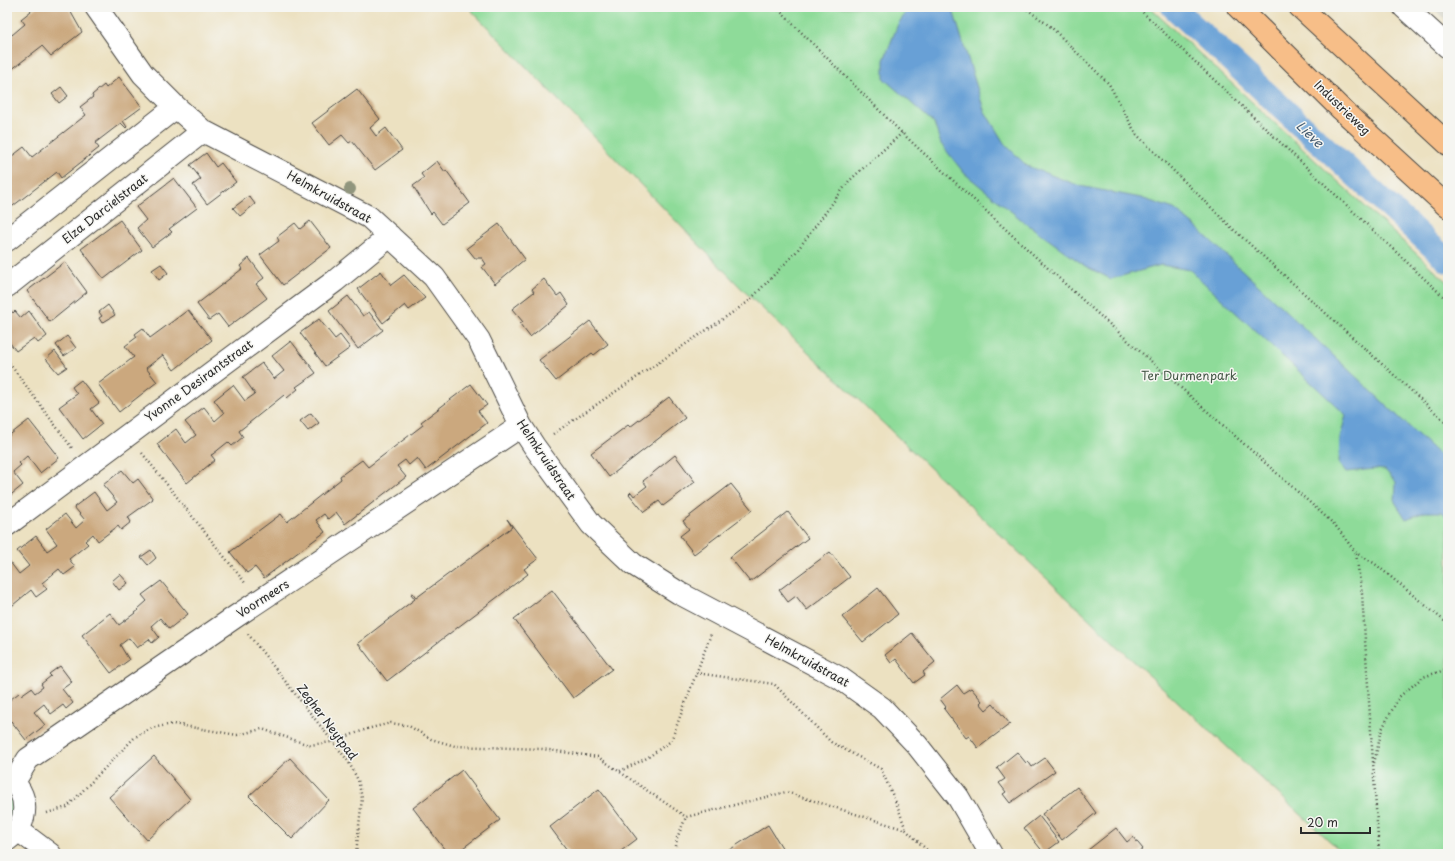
<svg xmlns="http://www.w3.org/2000/svg" width="1455" height="861" font-family="'Playpen Sans',sans-serif">
<rect width="100%" height="100%" fill="#f6f6f2"/>
<filter id="ink" filterUnits="userSpaceOnUse"><feTurbulence type="fractalNoise" baseFrequency=".025" numOctaves="2"/><feDisplacementMap in="SourceGraphic" scale="8" xChannelSelector="R" yChannelSelector="G"/><feConvolveMatrix kernelMatrix="1 2 1 2 8 2 1 2 1" color-interpolation-filters="sRGB"/></filter>
<filter id="wash" filterUnits="userSpaceOnUse"><feTurbulence type="fractalNoise" baseFrequency=".012" numOctaves="4" result="noise"/><feDisplacementMap in="SourceGraphic" scale="16" xChannelSelector="R" yChannelSelector="G"/><feGaussianBlur stdDeviation="0.9" result="paint"/><feColorMatrix in="noise" values="0 0 0 0 0 0 0 0 0 0 0 0 0 0 0 0 0 1.4 0 .05"/><feComposite in="paint" operator="in"/></filter>
<g filter="url(#wash)">
<rect width="100%" height="100%" fill="#ece1c1"/>
<path fill="#c6c5b8" d="M1432,7H1448V22Z"/>
<path fill="#8edb99" stroke="#5c8362" d="M468,7H1149L1448,283V854H1344L1127,655L743,290Z
M7,788L16,809L7,828Z"/>
<path fill="#68a0d6" stroke="#4a6680" d="M910,7H952L984,110L1004,143L1027,166L1080,186L1141,198L1174,209L1195,226L1448,463V518L1442,512H1425L1406,519L1395,502L1396,482L1385,470L1375,469L1346,472L1339,463L1340,438L1346,415L1190,270L1161,265L1111,279L1085,266L1023,221L964,173L941,144L934,123L884,79V60L898,24Z"/>
<g fill="none" stroke-linecap="round" stroke-linejoin="round">
<path stroke="#68a0d6" stroke-width="24" d="M1173,7L1448,261"/>
</g>
<g id="blocks">
<path fill="#cba87e" d="M36,7H68L82,32L51,56L42,46L11,70L7,65V29L12,35L19,29L25,24L21,19Z
M119,77L142,107L123,121L127,127L126,128L121,123L95,143L99,148L61,178L57,172L9,209L7,205V160L24,147L32,157L86,115L80,107L93,97L92,95L104,85L106,88Z
M61,87L68,96L59,103L52,94Z
M357,89L380,119L370,128L376,136L386,128L402,150L375,170L352,141L349,143L342,135L329,145L312,123Z
M206,153L216,167L221,163L236,182L207,204L193,185L201,179L190,165Z
M437,161L445,172L446,170L470,203L442,224L433,212L431,214L413,186L424,178L421,174Z
M174,178L197,208L169,229L172,232L152,247L137,228L146,220L136,207Z
M249,196L255,204L240,216L233,208Z
M120,220L142,250L104,279L81,249Z
M310,221L331,248L283,285L260,255L279,241L277,237L295,223L300,229Z
M499,224L525,259L495,284L482,267L486,264L482,258H475L467,248Z
M249,258L264,278L256,284L267,298L228,327L218,314L209,320L197,304L242,269L240,266Z
M65,262L87,292L50,322L27,291Z
M161,264L168,273L159,280L152,270Z
M381,271L391,285L404,275L425,298L409,310L405,305L383,323L358,289Z
M544,279L557,296L561,293L569,305L530,337L520,324L523,322L512,309L534,292L532,289Z
M348,296L363,316L369,312L383,330L358,349L329,311Z
M108,305L115,315L102,323L99,318L102,316L99,312Z
M7,306L13,313L15,311L21,318L29,311L47,336L38,343L34,338L16,351L7,339Z
M188,310L212,340L174,370L163,355L146,368L157,382L119,412L98,384L134,357L125,346L137,337L135,334L143,328L150,338Z
M319,319L335,339L340,335L350,348L325,366L300,333Z
M590,321L608,344L594,355L592,353L556,381L539,360Z
M67,336L76,348L64,356L56,345Z
M291,341L316,373L296,387L298,389L287,398L284,395L239,431L243,437L232,446L228,442L213,454L211,455L215,460L187,483L157,444L176,429L186,443L196,435L185,422L204,407L215,421L224,413L214,400L233,385L245,401L255,394L243,377L262,363L274,379L284,371L272,356Z
M55,351L67,367L58,373L46,359Z
M81,380L99,403L91,409L102,424L83,439L59,407L77,394L72,387Z
M471,384L487,405L478,411L487,423L426,470L417,458L409,465L405,460L397,466L406,477L345,524L336,512L328,519L324,514L316,520L325,532L264,578L255,567L247,573L230,552L281,514L287,522L341,479L340,476L362,460L368,467L423,425L421,422Z
M669,397L685,418L609,477L591,453L628,425L630,427Z
M311,413L319,423L308,431L300,421Z
M29,420L59,458L40,473L27,456L19,463L21,465L13,472L23,485L7,498V452L9,450L7,448V437Z
M675,455L695,482L663,506L659,501L644,512L629,494L631,492L634,496L647,486L643,481Z
M122,470L133,483L138,479L153,499L128,517L131,522L121,530L118,526L98,541L93,534L85,541L88,544L69,559L75,567L64,575L59,569L42,583L47,589L36,597L31,590L7,610V558L19,574L29,566L17,551L36,536L47,551L57,544L46,529L65,514L76,528L85,520L74,507L94,492L107,510L117,502L103,485Z
M731,484L752,510L694,554L680,536L689,529L683,521Z
M788,512L808,538L750,582L730,557Z
M507,519L538,559L524,569L528,574L387,681L358,643L415,599L411,594L413,593L416,598L512,527Z
M151,550L156,558L148,565L141,557Z
M830,552L850,577L807,610L796,596L788,602L779,590Z
M120,574L128,583L119,590L112,581Z
M161,581L188,614L169,629L160,618L151,626L159,637L152,643L149,639L137,648L129,638L120,645L129,660L111,673L82,635L110,613L119,625L139,610L138,609L147,601L142,595Z
M878,588L898,614L863,642L842,617Z
M552,590L612,669L573,698L514,619Z
M912,633L935,662L923,672L925,675L914,683L896,659L891,663L885,655Z
M60,666L72,682L62,689L73,703L66,709L63,705L51,714L44,704L34,712L45,725L26,740L11,721L7,724V702L19,693L21,695L31,688L35,693L43,687L41,684L51,676L49,674Z
M957,685L963,693L971,688L982,701L980,703L986,710L993,704L1010,724L978,748L969,736L966,738L944,709L946,707L940,699Z
M1017,752L1026,763L1028,761L1032,767L1045,758L1055,771L1010,803L1003,794L1006,792L999,783L1005,779L997,768Z
M154,756L190,799L147,840L109,797Z
M290,758L329,800L292,839L249,796Z
M462,770L500,820L455,854H448L413,808Z
M1077,787L1096,813L1062,840L1042,814Z
M599,789L637,839L617,854H570L550,827Z
M1039,816L1059,842L1044,853L1024,828Z
M768,825L786,854H723Z
M1116,828L1127,842L1133,837L1143,849L1137,854H1091L1088,850Z"/>
</g>
</g>
<g filter="url(#ink)">
<use href="#blocks" fill-opacity="0" stroke="#484642" stroke-width="1"/>
<g fill="none" stroke-linecap="round" stroke-linejoin="round">
<defs>
<path id="minor" d="M96,7L143,74L176,107L203,131L369,217L434,277L479,340L521,426L534,446L591,524L633,564L679,593L840,678L882,708L917,745L958,797L991,854
M1404,7L1448,47
M7,240L176,107
M7,286L203,131
M7,525L335,281L390,236
M7,777C30,792 30,824 7,840
M14,782L28,759L235,617L521,426
M18,830L50,854"/>
<path id="highway" d="M1238,7L1341,109L1448,207
M1300,7L1448,144"/>
</defs>
<use href="#minor" stroke="#484642" stroke-width="24"/>
<use href="#highway" stroke="#484642" stroke-width="24"/>
<path stroke="#484642" stroke-width="2.5" stroke-dasharray="1 3" stroke-linecap="butt" d="M776,7L902,133L1000,224L1088,305L1335,525L1356,553L1374,563L1448,624
M1024,7L1051,27L1109,84L1136,134L1233,229L1448,424
M1137,7L1448,301
M7,360L72,448
M553,434L748,302L796,252L849,181L902,133
M142,453L246,584
M1356,554L1362,594L1379,854
M248,634L348,761L358,780L362,798L356,854
M696,673L774,684L831,742L881,769L897,805L906,830
M1374,763L1382,729L1399,697L1423,677L1448,669
M620,771L647,758L671,741L711,634
M47,813L67,807L135,737L152,728L173,724L237,735L262,729L309,745L332,742L367,729L391,723L409,726L431,739L455,746L542,749L598,757L686,817L786,792L906,830L931,854
M675,854L677,838L686,817"/>
<use href="#minor" stroke="#fff" stroke-width="22"/>
<use href="#highway" stroke="#f7be88" stroke-width="22"/>
</g>
<circle fill="#90957d" cx="350" cy="189" r="6"/>
</g>
<g text-anchor="middle" stroke-width="3" stroke-linejoin="round" paint-order="stroke">
<g font-size="12" fill="#2b2b2b" stroke="#f6f6f2">
<text transform="translate(1342 108) rotate(44)" y="4">Industrieweg</text>
<text transform="translate(329 197) rotate(29)" y="4">Helmkruidstraat</text>
<text transform="translate(105 209) rotate(-38)" y="4">Elza Darcielstraat</text>
<text transform="translate(199 381) rotate(-36)" y="4">Yvonne Desirantstraat</text>
<text transform="translate(546 460) rotate(56)" y="4">Helmkruidstraat</text>
<text transform="translate(263 599) rotate(-33)" y="4">Voormeers</text>
<text transform="translate(807 661) rotate(29)" y="4">Helmkruidstraat</text>
<text transform="translate(327 722) rotate(53)" y="4">Zegher Neytpad</text>
</g>
<g font-size="12" fill="#445746" stroke="#f6f6f2">
<text x="1189" y="380">Ter Durmenpark</text>
</g>
<g font-size="13" font-style="italic" fill="#435a6f" stroke="#f6f6f2">
<text transform="translate(1310 134) rotate(43)" y="5">Lieve</text>
</g>
</g>
<rect width="1455" height="861" fill="none" stroke="#f6f6f2" stroke-width="24"/>
<path d="M1301 827v6h69v-6" fill="none" stroke="#2b2b2b" stroke-width="2"/>
<text x="1307" y="827" font-size="12" fill="#2b2b2b" stroke="#f6f6f2" stroke-width="3" paint-order="stroke">20 m</text>
</svg>
